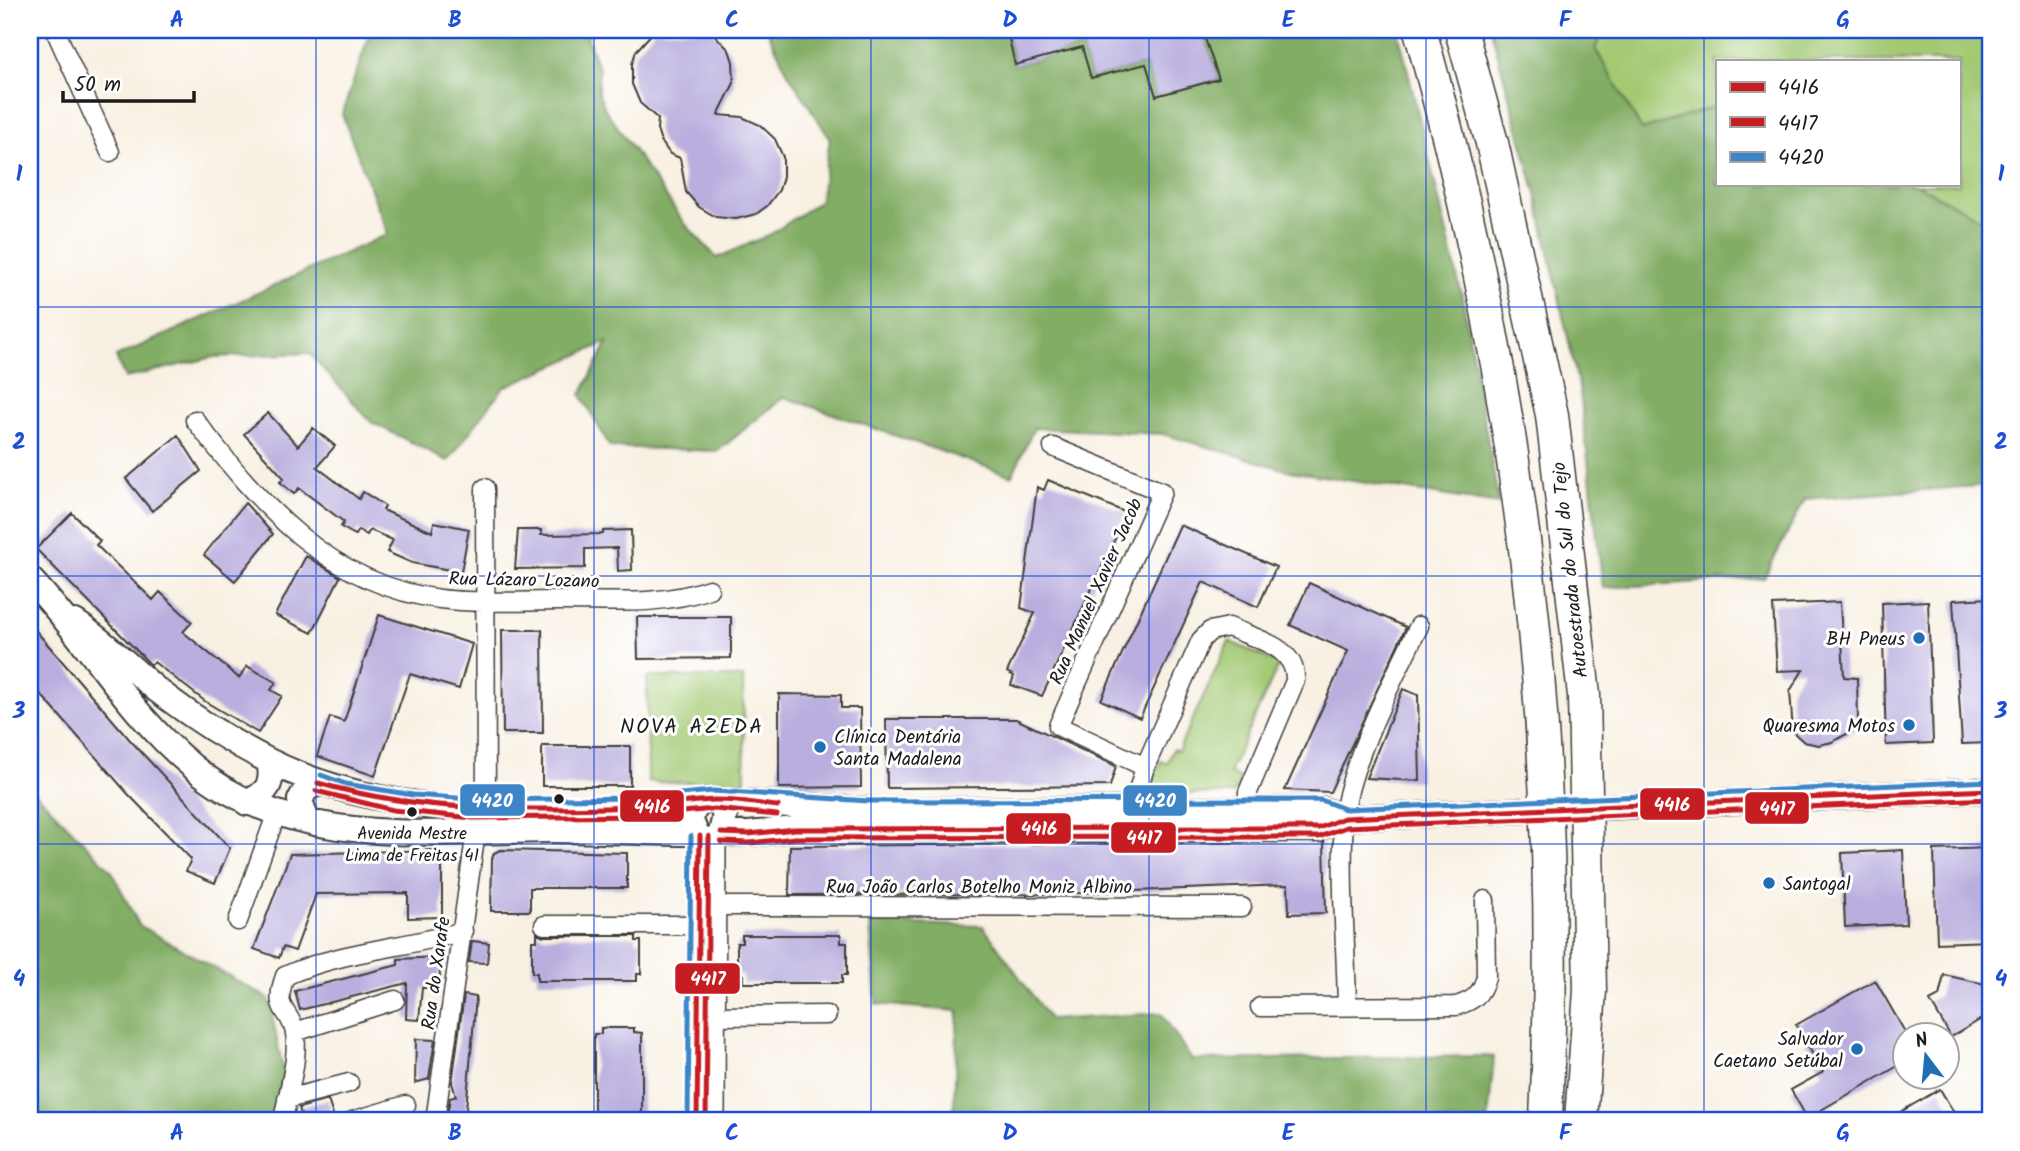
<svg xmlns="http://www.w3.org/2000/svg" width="2020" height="1151" font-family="Kalam,sans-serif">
<rect width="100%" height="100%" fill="#fff"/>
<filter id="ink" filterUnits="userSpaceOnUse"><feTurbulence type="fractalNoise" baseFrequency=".0143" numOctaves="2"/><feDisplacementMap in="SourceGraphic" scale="14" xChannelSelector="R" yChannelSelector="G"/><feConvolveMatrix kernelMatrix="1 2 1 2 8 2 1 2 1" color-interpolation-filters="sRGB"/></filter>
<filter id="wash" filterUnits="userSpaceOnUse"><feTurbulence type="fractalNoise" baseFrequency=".00686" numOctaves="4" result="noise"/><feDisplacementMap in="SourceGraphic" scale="28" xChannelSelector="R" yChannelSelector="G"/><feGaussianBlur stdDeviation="1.57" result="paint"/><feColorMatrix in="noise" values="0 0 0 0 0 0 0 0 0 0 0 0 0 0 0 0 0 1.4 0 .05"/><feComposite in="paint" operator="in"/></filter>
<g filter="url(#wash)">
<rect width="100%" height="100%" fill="#f8f0e2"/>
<path fill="#a3c973" stroke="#607248" stroke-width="2" d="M1604,30H1990V224L1916,184H1959V61H1717V106L1642,130L1595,48Z
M1229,641L1279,664L1229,773L1241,779L1234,794H1152L1149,786L1161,761L1167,763L1173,749L1178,751Z
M647,677H743L745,783L648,782Z"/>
<path fill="#82ad65" stroke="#4f6440" stroke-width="2" d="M371,30H596L587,36L599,70L598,92L605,109L686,225L717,258L771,234L820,201L830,139L788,73L767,30H1007L1015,65L1082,47L1091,78L1146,64L1156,95L1219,79L1202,30H1398L1462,296L1499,504L1290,471L1163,434L1034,428L1012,476L784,397L718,451L610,447L581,395L608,342L504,387L448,461L371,422L309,353L214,357L125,378L116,357L388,234L342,114Z
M1491,30H1604L1595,48L1642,130L1717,106V184H1916L1990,224V485L1805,499L1764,578L1603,588L1580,392L1536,194Z
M30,787L111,870L139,925L269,999L284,1075L271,1121H30Z
M870,923L983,926L1050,1020L1161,1013L1192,1060L1494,1056L1488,1121H953L958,1011L876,1004Z"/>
<g id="blocks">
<path fill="#b9aede" d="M655,30H710L729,50L733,62L734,83L718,115L742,117L760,125L775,139L783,157V177L779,190L767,206L756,214L736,219L716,217L699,207L686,192L680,158L670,154L661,141L657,129L658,119L640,103L632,84V64L636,51Z
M1007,30H1202L1219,79L1156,96L1146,64L1091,78L1082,47L1015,65Z
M268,413L298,446L313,428L335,446L317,467L359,499L363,492L385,506L383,510L432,532L434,522L469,529L461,572L412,563L387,552L393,540L370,530L367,535L358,530L355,535L341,527L344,522L299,488L294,494L280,482L284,478L244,434Z
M178,435L201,471L152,511L126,479Z
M1048,480L1127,513L1042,696L1011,685L1014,676L1007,672L1035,613L1021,608L1037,487L1044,490Z
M245,503L273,534L235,581L204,555Z
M72,513L100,541L96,545L153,600L160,592L192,622L183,632L239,678L247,666L276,682L271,690L282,696L258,733L206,702L154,662L151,665L36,549Z
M1180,525L1276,567L1258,607L1203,582L1140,718L1101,700Z
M518,530H541V535L603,534V531L631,530L632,570L618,571L617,548L585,549V568L515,569Z
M306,556L340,577L312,633L275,615Z
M1309,583L1406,627L1330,792L1285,790L1348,651L1290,625Z
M1990,598V743L1962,744L1953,600Z
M1928,601L1933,743L1886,745L1882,603Z
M1840,602L1844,677L1857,678L1858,722L1856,729L1832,742L1819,745L1804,742L1793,732L1790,691L1803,670L1777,671L1773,605Z
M379,615L472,644L459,689L410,674L375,776L317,756L330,717L344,722Z
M637,617H731V658L638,659Z
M30,624L130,740L230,848L215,883L186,871L191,859L129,795L30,682Z
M502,630H542L543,733H503Z
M1403,689L1418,695L1420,781L1366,778Z
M779,694L841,695V708H860L861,787L779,788Z
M886,719H1016L1116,766L1110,786L887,788Z
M542,746H630V786H542Z
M1324,842L1326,913L1289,914L1288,885L1056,894L789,895L790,846Z
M1990,848V941L1937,943L1934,850Z
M436,850L442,859V917L408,918V893L316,894L295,951L283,947L279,958L254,949L290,854Z
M500,850L627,853V888H530V911H491L492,859L494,853Z
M1903,850L1906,924L1845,927L1842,853Z
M537,933L544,936H636V941H641V974H637V981H537V973H532V941H537Z
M742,935H841V943H847V975H842V983H743V975H737V943H742Z
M472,941L489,943L487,963L469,962Z
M439,957L440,978H433V988H422L419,1020L406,1019L407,983L300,1010L295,991L398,965V959Z
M1944,975L1990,985V1014L1951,1037L1930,1001L1939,996Z
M1875,980L1905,1032V1062L1807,1118L1791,1090L1823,1072L1796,1025Z
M464,995L476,997L466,1109L464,1121H446L450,1098L456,1096L452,1083Z
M601,1028H634V1032L642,1033V1121H594V1034H601Z
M416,1039L435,1040L429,1079L415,1083Z
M1940,1089L1959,1121H1885Z
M328,1100L335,1121H303L299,1108Z"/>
</g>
</g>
<g filter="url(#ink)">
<use href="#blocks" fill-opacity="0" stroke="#3d3c3a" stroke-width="2"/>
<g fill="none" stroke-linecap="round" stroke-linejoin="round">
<defs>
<path id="minor" d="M55,30L110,152
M195,420C259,504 329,585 440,599C480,604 522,601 562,601C611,601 662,606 709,589
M1053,447L1162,492L1058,726L1145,767
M485,488L486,809
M1132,810L1145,767L1201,640L1210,631L1229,627C1255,639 1297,646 1295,681L1248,792L1247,810
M716,906L1242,907
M238,921L276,815
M544,925H698
M1347,1006C1346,944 1340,881 1344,819C1348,765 1395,676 1419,626
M1260,1007L1456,1006C1473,1001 1481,995 1486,977L1485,900
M715,1016L827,1015
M295,1032L395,1000
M287,1099L349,1083
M283,1121C287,1095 299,1060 295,1033C290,1007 272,1013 285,976C340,951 405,948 463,931
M352,1121L406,1105
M435,1121L476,831"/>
<path id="tertiary" d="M696,833L700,836L697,1121
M714,1121L715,837L721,833"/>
<path id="secondary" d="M30,579C87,639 128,713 192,766C289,849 429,832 548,830C597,830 646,833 696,833L691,821L693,810L703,801L713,800L869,810L1321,809L1344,818
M75,622C105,642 130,667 157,690C191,716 231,742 269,761C381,817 511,813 633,807C655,806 675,804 697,804
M247,803C268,792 274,784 269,761
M719,803L725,815L721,833L749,834L795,829L1319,828L1344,818L1528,810
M1606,807L1990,790
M307,821L300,800L306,789L318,783"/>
<path id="motorway" d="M1420,30C1522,394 1563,743 1546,1121
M1461,30L1492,143L1552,415L1584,695L1590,990L1581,1121"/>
</defs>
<use href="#minor" stroke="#3d3c3a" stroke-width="21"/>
<use href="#tertiary" stroke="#3d3c3a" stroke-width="24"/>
<use href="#secondary" stroke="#3d3c3a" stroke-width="28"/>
<use href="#motorway" stroke="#3d3c3a" stroke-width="35"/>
<use href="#minor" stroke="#fff" stroke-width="18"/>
<use href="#tertiary" stroke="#fff" stroke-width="21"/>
<use href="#secondary" stroke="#fff" stroke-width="24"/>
<use href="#motorway" stroke="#fff" stroke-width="32"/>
<defs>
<path id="bus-1" d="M318,783C425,814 531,810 640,807C665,806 690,801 714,800C735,799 757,804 778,806
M721,833L749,834L795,829L1319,828L1344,818L1990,790
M697,1121L700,836"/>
<path id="bus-2" d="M316,791L393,810L473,818L641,816L714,809L777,815
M721,842L750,843L795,838L1319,837L1346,827L1990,799
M706,1121L709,836"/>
<path id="bus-3" d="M321,775L346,784L413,795L486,800L637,798L713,791L869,801L1321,800L1345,809L1990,781
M688,1121L691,836"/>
</defs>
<use href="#bus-1" stroke="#fff" stroke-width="10"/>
<use href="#bus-2" stroke="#fff" stroke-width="10"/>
<use href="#bus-3" stroke="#fff" stroke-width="10"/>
<use href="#bus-1" stroke="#c61d23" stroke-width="5"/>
<use href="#bus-2" stroke="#c61d23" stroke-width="5"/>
<use href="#bus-3" stroke="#3d85c6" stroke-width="5"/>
</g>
</g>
<path fill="none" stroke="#1d4ed8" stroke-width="2" stroke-opacity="0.55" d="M316,30V1121M594,30V1121M871,30V1121M1149,30V1121M1426,30V1121M1704,30V1121M30,307H1990M30,576H1990M30,844H1990"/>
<g fill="#1f6fb2" stroke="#fff" stroke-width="2.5">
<circle cx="1919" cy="638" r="7"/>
<circle cx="1909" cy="725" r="7"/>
<circle cx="820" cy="747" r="7"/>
<circle cx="1769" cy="883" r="7"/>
<circle cx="1857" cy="1049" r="7"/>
</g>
<g fill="#1c1c1c" stroke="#fff" stroke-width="2.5">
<circle cx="559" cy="799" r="6"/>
<circle cx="412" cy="812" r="6"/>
</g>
<g text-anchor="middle" stroke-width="6" stroke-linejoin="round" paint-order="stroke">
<g font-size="17" fill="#1c1c1c" stroke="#fff">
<text x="412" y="839">Avenida Mestre<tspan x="412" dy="22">Lima de Freitas 41</tspan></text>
</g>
<g font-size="19" fill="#1c1c1c" stroke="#fff">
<text transform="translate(1569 570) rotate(-96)" y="7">Autoestrada do Sul do Tejo</text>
<text transform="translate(524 579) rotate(1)" y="7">Rua Lázaro Lozano</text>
<text transform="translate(1095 591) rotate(-66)" y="7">Rua Manuel Xavier Jacob</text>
<text x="979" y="893">Rua João Carlos Botelho Moniz Albino</text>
<text transform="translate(435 973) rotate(-82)" y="7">Rua do Xarafe</text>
</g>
<g font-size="19" fill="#1c1c1c" stroke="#fff" text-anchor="end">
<text x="1905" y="645">BH Pneus</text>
<text x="1895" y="732">Quaresma Motos</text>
<text x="834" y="743" text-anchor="start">Clínica Dentária<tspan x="834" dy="22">Santa Madalena</tspan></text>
<text x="1783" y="890" text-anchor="start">Santogal</text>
<text x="1843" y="1045">Salvador<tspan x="1843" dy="22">Caetano Setúbal</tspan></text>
</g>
<g font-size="21" letter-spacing="2" fill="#1c1c1c" stroke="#fff">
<text x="692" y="733">NOVA AZEDA</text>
</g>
</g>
<g stroke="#fff" stroke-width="2.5">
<rect x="459" y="783" width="67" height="34" rx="7" fill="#3d85c6"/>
<rect x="1122" y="784" width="66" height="33" rx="7" fill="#3d85c6"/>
<rect x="1639" y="787" width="67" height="34" rx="7" fill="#c61d23"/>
<rect x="619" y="789" width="66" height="34" rx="7" fill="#c61d23"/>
<rect x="1744" y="791" width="66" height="34" rx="7" fill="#c61d23"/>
<rect x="1005" y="812" width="67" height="33" rx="7" fill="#c61d23"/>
<rect x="1110" y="821" width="67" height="33" rx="7" fill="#c61d23"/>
<rect x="674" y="962" width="67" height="33" rx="7" fill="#c61d23"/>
</g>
<g font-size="19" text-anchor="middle" font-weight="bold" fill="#fff">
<text x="492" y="807">4420</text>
<text x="1155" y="807">4420</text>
<text x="1672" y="811">4416</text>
<text x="652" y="813">4416</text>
<text x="1777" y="815">4417</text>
<text x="1039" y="835">4416</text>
<text x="1144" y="844">4417</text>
<text x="708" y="985">4417</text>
</g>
<rect width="2020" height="1151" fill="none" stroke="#fff" stroke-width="77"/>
<rect x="1716" y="60" width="245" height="126" fill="#ffffff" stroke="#a4a4a4" stroke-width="2"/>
<rect x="1730" y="82" width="35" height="10" fill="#c61d23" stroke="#a4a4a4" stroke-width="2"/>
<text x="1778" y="94" font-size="21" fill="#1c1c1c">4416</text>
<rect x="1730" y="117" width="35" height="10" fill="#c61d23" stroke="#a4a4a4" stroke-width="2"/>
<text x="1778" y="130" font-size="21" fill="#1c1c1c">4417</text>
<rect x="1730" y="152" width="35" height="10" fill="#3d85c6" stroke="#a4a4a4" stroke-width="2"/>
<text x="1778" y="164" font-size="21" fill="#1c1c1c">4420</text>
<g transform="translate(1926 1056) rotate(344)"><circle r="33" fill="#ffffff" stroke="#a4a4a4" stroke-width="2"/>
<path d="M0-5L12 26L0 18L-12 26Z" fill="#1f6fb2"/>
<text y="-10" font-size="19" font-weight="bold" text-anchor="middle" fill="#1c1c1c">N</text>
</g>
<path d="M63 91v10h131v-10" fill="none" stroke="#1c1c1c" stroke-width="3.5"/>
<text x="74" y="91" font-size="21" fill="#1c1c1c" stroke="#ffffff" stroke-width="5" paint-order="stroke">50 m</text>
<rect x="38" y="38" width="1944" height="1074" fill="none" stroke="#1d4ed8" stroke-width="2.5"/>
<g font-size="23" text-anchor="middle" font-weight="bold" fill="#1d4ed8">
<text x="177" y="27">A</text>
<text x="455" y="27">B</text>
<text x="732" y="27">C</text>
<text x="1010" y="27">D</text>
<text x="1288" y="27">E</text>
<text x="1565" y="27">F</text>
<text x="1843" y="27">G</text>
<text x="19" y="181">1</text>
<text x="2001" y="181">1</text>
<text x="19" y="449">2</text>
<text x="2001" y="449">2</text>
<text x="19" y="718">3</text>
<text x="2001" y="718">3</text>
<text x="19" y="986">4</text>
<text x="2001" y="986">4</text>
<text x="177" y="1140">A</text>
<text x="455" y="1140">B</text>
<text x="732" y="1140">C</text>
<text x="1010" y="1140">D</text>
<text x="1288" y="1140">E</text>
<text x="1565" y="1140">F</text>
<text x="1843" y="1140">G</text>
</g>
</svg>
